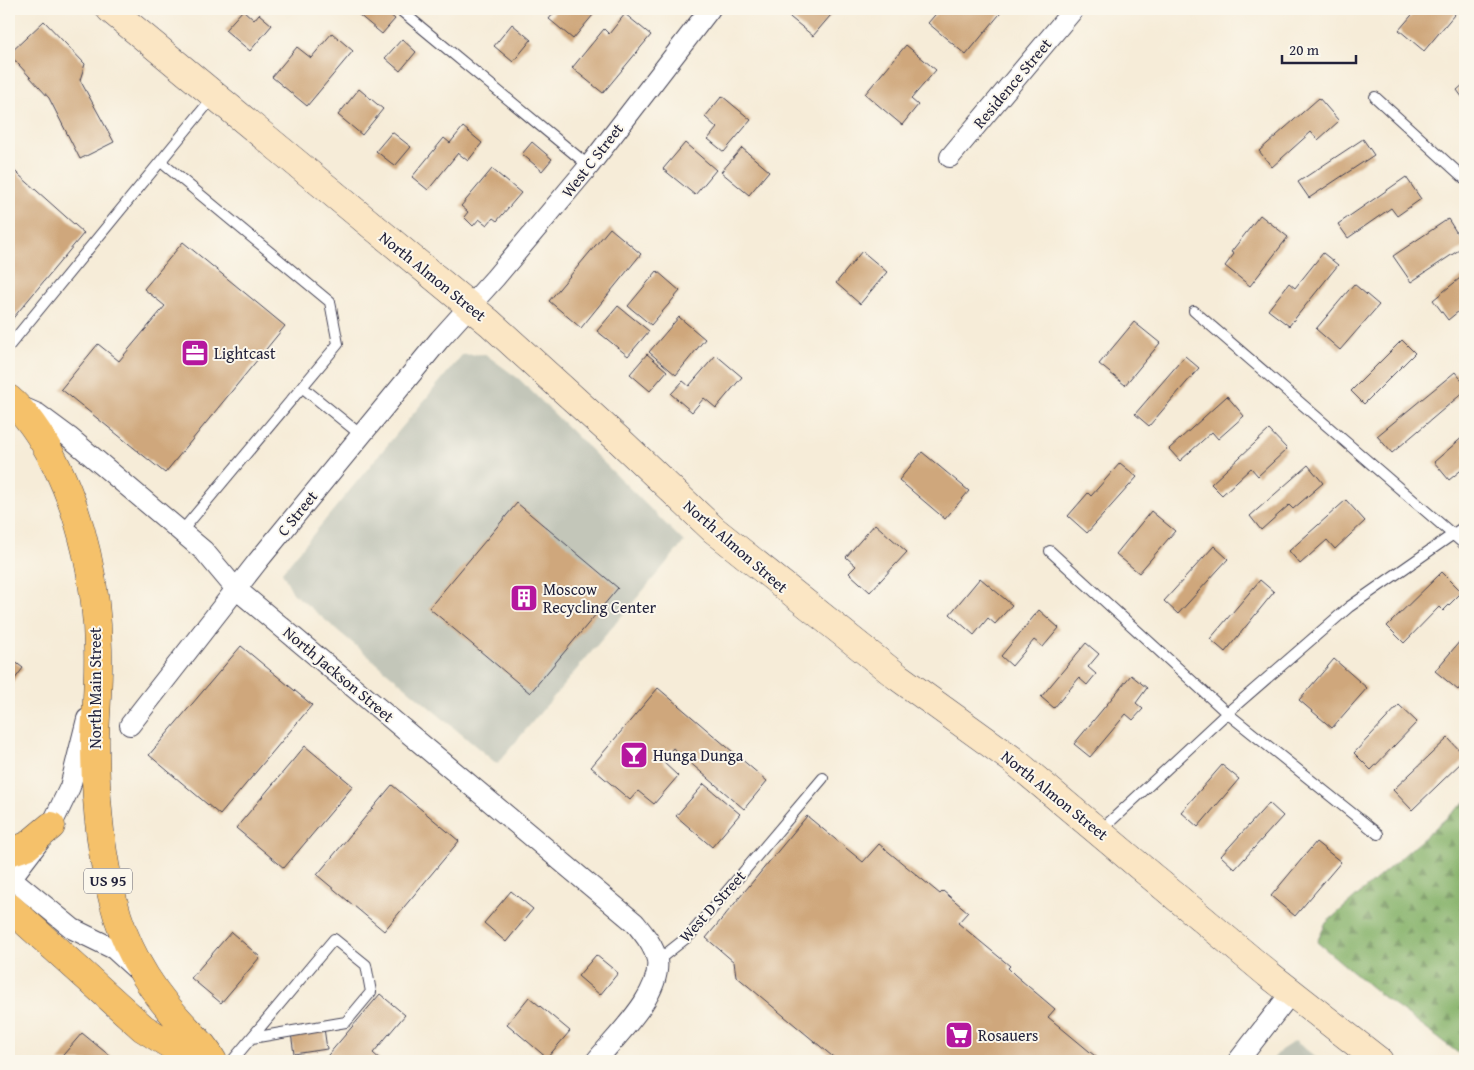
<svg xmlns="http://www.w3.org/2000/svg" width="1474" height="1070" font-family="'Gentium Book Plus',serif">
<defs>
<pattern id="forest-firs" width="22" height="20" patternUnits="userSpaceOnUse" patternTransform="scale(1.25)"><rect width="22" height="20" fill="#86b26a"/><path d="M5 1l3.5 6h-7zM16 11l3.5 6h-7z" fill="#6d9058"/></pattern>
</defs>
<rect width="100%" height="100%" fill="#fbf7ec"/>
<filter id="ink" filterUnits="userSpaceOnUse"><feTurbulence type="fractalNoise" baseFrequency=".02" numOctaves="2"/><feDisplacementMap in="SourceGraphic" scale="10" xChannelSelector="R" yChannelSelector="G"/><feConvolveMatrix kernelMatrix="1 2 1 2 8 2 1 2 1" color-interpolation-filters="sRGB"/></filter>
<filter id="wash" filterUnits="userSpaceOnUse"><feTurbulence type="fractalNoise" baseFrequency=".0096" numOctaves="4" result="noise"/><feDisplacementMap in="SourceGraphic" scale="20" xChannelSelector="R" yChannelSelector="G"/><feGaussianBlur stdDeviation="1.12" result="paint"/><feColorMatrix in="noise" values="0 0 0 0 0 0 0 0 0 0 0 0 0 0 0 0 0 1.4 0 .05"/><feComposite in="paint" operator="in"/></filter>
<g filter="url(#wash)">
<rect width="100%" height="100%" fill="#f6ecd8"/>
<path fill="#c3c6b9" d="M485,354L519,379L684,542L497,764L293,593L282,572L462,355Z
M1295,1041L1321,1061H1271L1281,1050Z"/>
<path fill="url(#forest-firs)" stroke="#546a52" d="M1465,802V1058L1378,993L1317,942L1326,923Z"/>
<g id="blocks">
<path fill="#cfa77b" d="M352,9H383L395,19L382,34Z
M557,9H598L573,39L549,19Z
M789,9H836L813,36L785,13Z
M940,9H1004L966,55L928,23Z
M1417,9H1459L1424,51L1399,30Z
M243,10L254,20L259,14L272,25L250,51L225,30Z
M625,14L651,35L603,93L572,68L604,29L609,34Z
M44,21L85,64L80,80L114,142L80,159L49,98L9,54Z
M512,24L531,40L513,62L494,46Z
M332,33L353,51L307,106L272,77L297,47L311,58Z
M402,39L416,52L400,71L385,58Z
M906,45L936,70L911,99L918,105L902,125L865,94Z
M1465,83V101L1457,90Z
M359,89L383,109L362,135L338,115Z
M722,96L751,120L724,152L708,139L717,128L705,117Z
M1319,98L1339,121L1318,140L1311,132L1272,167L1259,151Z
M463,127L482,143L468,161L458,153L428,190L412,177L444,138L450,143Z
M392,132L411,147L395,166L376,151Z
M1363,139L1374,155L1309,198L1298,182Z
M532,142L552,159L542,171L522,154Z
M685,143L716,170L695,195L663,169Z
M742,148L769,171L749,195L721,172Z
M9,166L84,233L9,323Z
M492,169L521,193L497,221L493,218L487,225L479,219L473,226L464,217L468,212L461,206Z
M1406,177L1421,199L1397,216L1391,208L1348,238L1338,224Z
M1260,215L1288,237L1250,286L1225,266L1234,254L1231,252Z
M1448,219L1465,246L1411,282L1393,256Z
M610,228L641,254L581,328L549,301Z
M183,242L285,326L165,473L61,389L98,344L119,361L165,306L144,289Z
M862,251L887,272L860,304L836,283Z
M1323,253L1338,265L1289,326L1268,310L1289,283L1295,288Z
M657,271L680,291L651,325L628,306Z
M1465,274V306L1448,320L1433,300Z
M1354,284L1379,305L1340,350L1316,329Z
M618,306L649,331L628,356L597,331Z
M679,317L705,339L676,375L649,352Z
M1134,322L1160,343L1125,385L1099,364Z
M1402,340L1415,353L1364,404L1351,391Z
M647,354L667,371L650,391L630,374Z
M716,355L742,377L716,408L704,398L692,412L671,394L683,381L689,386Z
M1185,356L1199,368L1149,426L1135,414Z
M1455,372L1465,384V391L1392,453L1377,436Z
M1227,396L1244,416L1218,439L1212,432L1180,461L1169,449Z
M1269,430L1287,449L1258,476L1251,468L1222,495L1211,484Z
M1465,435V467L1449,480L1434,462Z
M922,452L969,491L945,519L899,480Z
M1120,463L1137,477L1087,533L1068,516L1088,493L1091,496Z
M1308,465L1323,483L1293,509L1289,505L1261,530L1250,516Z
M1346,500L1365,521L1335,549L1327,540L1300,564L1289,551Z
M517,503L618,588L530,693L429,608Z
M1151,511L1175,531L1139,573L1116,554Z
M875,524L907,552L870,592L849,573L856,566L846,557Z
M1214,546L1228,559L1178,614L1164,601Z
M1442,572L1462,592L1443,611L1439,607L1404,643L1387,626Z
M980,578L1012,605L995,624L988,618L974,635L950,614Z
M1260,580L1274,592L1225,652L1210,639Z
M1039,610L1059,628L1043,647L1034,640L1012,666L1001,656Z
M1465,635V681L1458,690L1435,671Z
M1086,643L1099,654L1088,667L1096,674L1087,685L1079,678L1054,708L1041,697Z
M241,646L312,705L220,815L149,755Z
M9,657L23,668L9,687Z
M1334,659L1367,688L1332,728L1299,700Z
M1131,675L1147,688L1136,703L1143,709L1133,720L1126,714L1090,757L1074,744Z
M658,688L767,781L744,809L673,748L662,761L678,776L654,804L638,791L630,800L591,767Z
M1399,705L1417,722L1371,770L1354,753Z
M1448,738L1465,756V759L1412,810L1393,790Z
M305,746L353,786L284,868L236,828Z
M1222,765L1239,779L1198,827L1181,812Z
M704,784L740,814L712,847L676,816Z
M392,785L459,841L384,931L317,875Z
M1269,803L1283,816L1235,869L1221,856Z
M807,816L863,862L879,844L940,894L943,891L968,912L958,923L1010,966L1008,968L1015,975L1055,1009L1048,1017L1101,1061H838L736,976L734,962L706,938Z
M1316,842L1341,862L1295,916L1271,896Z
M511,891L533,909L506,942L484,923Z
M231,932L260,957L221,1003L191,978Z
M596,955L618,973L600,995L578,976Z
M380,994L405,1015L373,1053L382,1061H323Z
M529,997L570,1031L547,1058L507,1024Z
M324,1028L327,1049L294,1054L291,1033Z
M82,1033L116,1061H58Z"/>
</g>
</g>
<g filter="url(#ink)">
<use href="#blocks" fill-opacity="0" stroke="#424053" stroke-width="1"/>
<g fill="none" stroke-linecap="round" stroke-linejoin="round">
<defs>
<path id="lane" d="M399,9L589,166
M1375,97L1465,179
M161,162L330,302L338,344L181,532
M1194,311L1465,545
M9,346L214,96
M302,387L361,435
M1050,551L1227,713L1378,834
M1100,831L1227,713L1349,607L1465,526
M657,961L690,935L823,778
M232,1061L334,939L366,965L371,992L346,1022L252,1038"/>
<path id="street" d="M950,157L1074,9
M22,407L38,414L69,437L204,551L235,588L635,923C644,934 654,946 657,960C662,994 616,1036 596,1061
M130,725L258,561L440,339L495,278L589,166L710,9
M11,878L73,929L114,949L136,969
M9,881L51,826L70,787L87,719
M1238,1061L1291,993"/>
<path id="secondary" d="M110,9L490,323L619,440L714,530L898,677L1013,760L1268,974L1379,1061"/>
<path id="highway" d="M9,399C28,415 44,441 55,463C83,519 97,586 98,649C99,679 96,709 95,739C95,793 99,848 113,900C124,944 147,985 177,1018C190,1033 204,1044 213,1061
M9,852L27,846L51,826
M9,907L143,1028L196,1061"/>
</defs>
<use href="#lane" stroke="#424053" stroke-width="12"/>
<use href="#street" stroke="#424053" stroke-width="22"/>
<use href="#secondary" stroke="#424053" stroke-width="29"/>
<use href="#highway" stroke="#424053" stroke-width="29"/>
<use href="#lane" stroke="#fff" stroke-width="10"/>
<use href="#street" stroke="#fff" stroke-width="20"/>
<use href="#secondary" stroke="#fbe6c4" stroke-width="28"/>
<use href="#highway" stroke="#f5c16b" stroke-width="28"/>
</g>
</g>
<defs>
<symbol id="office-square" viewBox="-11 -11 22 22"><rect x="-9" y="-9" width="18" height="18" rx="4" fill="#b5179e" stroke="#fbf7ec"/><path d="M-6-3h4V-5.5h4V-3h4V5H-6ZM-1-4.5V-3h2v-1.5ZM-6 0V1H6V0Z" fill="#fff"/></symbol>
<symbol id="building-square" viewBox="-11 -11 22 22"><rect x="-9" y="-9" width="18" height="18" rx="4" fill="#b5179e" stroke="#fbf7ec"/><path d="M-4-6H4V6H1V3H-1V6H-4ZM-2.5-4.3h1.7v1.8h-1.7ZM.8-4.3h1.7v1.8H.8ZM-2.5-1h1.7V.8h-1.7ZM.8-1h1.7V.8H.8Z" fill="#fff"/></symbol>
<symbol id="bar-square" viewBox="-11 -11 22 22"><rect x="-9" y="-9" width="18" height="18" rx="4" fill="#b5179e" stroke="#fbf7ec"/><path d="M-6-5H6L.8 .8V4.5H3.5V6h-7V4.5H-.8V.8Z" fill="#fff"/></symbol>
<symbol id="supermarket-square" viewBox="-11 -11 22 22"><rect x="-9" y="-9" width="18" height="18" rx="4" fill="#b5179e" stroke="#fbf7ec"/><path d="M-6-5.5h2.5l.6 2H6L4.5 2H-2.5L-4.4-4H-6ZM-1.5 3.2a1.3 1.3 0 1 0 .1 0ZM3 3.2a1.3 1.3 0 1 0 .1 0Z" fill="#fff"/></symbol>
</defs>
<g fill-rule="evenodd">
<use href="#office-square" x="179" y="337" width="32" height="32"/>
<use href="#building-square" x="508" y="582" width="32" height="32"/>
<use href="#bar-square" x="618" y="739" width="32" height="32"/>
<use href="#supermarket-square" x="943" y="1019" width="32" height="32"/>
</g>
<g text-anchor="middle" stroke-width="4" stroke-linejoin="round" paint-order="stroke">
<rect fill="#fbf7ec" stroke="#636270" stroke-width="1" x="84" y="868.5" width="48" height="25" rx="4"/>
<g font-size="15" font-weight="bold" fill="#22223b">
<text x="108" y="886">US 95</text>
</g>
<g font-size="16" fill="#22223b" stroke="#fbf7ec">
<text transform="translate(1012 83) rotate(-50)" y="6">Residence Street</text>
<text transform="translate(592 160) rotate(-52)" y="6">West C Street</text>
<text transform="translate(433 276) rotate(39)" y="6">North Almon Street</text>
<text transform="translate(297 513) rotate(-51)" y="6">C Street</text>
<text transform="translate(736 546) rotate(41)" y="6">North Almon Street</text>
<text transform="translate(339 674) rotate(40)" y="6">North Jackson Street</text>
<text transform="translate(95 688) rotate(-90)" y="6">North Main Street</text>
<text transform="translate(1055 795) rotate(39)" y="6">North Almon Street</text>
<text transform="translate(712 906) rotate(-48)" y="6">West D Street</text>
</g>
<g font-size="16" fill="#22223b" stroke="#fbf7ec" text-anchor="start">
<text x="214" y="359">Lightcast</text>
<text x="543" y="595">Moscow<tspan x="543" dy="18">Recycling Center</tspan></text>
<text x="653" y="761">Hunga Dunga</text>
<text x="978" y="1041">Rosauers</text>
</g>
</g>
<rect width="1474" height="1070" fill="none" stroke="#fbf7ec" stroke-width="30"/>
<path d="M1282 55v8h74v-8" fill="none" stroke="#22223b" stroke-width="2.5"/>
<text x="1289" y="55" font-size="15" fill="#22223b" stroke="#fbf7ec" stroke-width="4" paint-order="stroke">20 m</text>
</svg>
